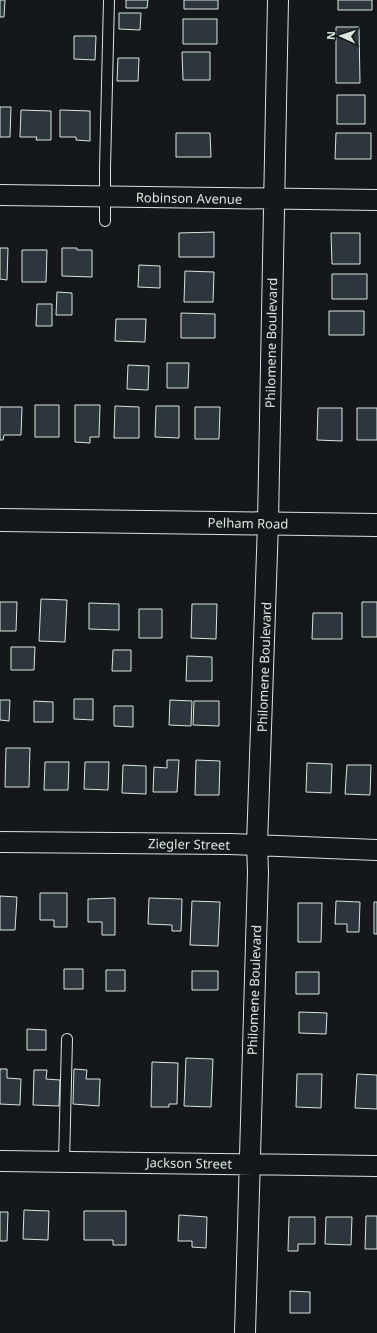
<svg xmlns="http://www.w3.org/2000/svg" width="377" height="1333" font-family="'Noto Sans',sans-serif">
<rect width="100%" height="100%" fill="#14181c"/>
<path fill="#2c363c" stroke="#d8e6dc" d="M0,0H5L4,17H0Z
M126,0H148L147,8H126Z
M184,0H218V9H184Z
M338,0H372V10H338Z
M119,13H141L140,30L119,29Z
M183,19H217V44H183Z
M336,27H359L360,83H336Z
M74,36H96L95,60L74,59Z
M182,52H210V80H183Z
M118,58H139L138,81H117Z
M337,95H365V124H337Z
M0,107H11L10,137H0Z
M21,110L51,111V140H36L37,137H20Z
M60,110L90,111V141L76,140V137H60Z
M176,133H210L211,157H176Z
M336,133H371V159H335Z
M214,232V257H179V233Z
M331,233H360V264H332Z
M0,248H8L7,280L0,279Z
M62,248H77V250H92V277L62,276Z
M22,250H47L46,282H22Z
M139,265L160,266V288L138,287Z
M185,271L214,272L213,302H184Z
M332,274H367V299H332Z
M57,292L72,293V315H56Z
M37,304H52V326H36Z
M329,311H364V335H329Z
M181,313L215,314V338H181Z
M116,319H146L145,342L115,341Z
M167,363H189L188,388H167Z
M128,365L149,366L148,390L127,389Z
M35,405H59V437H35Z
M75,405H100L99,437H90V443L75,442Z
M115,406L139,407V438H114Z
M156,406H179V438L155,437Z
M0,407H22L21,435H4L3,440H0Z
M195,407H220L219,439H195Z
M318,408H342V441L317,440Z
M357,408H377V440H357Z
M41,599L67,600L65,642L39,641Z
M0,602H17L16,631H0Z
M362,602H377V637H362Z
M89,603L119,604V630L89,629Z
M192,604H217L216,639L191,638Z
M139,609H162V638H139Z
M313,613H342V639H312Z
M11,647H35L34,670H11Z
M113,650H131V671H112Z
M187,656L212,657V681H186Z
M74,699H93V720L74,719Z
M0,700H10L9,721L0,720Z
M170,700L192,701L191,726L169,725Z
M34,701L53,702V722H34Z
M194,701H219V726L193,725Z
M114,706H133V727L114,726Z
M6,748H30L29,787H5Z
M167,760H179L177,792H153L154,767L167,768Z
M196,760L220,761L219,795H195Z
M45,762H69L68,790H44Z
M85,762H109L108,790L84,789Z
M307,763L332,764L331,793L306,792Z
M123,765L146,766V794L122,793Z
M347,765H371L370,795L345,794Z
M40,893H67V927H54V920H40Z
M0,896L17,897L15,930H0Z
M115,898V935H102V922H88V899Z
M149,898L182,899L181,931H172V925L148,924Z
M192,901L220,902L218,946L190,945Z
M336,901L360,902L359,932H347V924H335Z
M374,902H377V934H374Z
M298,903H322L321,942H298Z
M64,969H83V989H64Z
M106,970H125V991H106Z
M192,971H218V990H192Z
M296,972H319V994H296Z
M299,1012L327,1013L326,1034L299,1033Z
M27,1029L46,1030V1050H27Z
M186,1058L213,1059L211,1107L184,1106Z
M152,1062L178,1063L177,1104H169V1107H151Z
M0,1069H7V1078L21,1079L20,1105L0,1104Z
M74,1069L87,1070L86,1079H100L99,1106L73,1104Z
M34,1070H47L46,1079L60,1080L59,1106L33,1105Z
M297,1074H322L321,1108L296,1107Z
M357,1074L377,1075V1109L355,1108Z
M24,1210L49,1211L48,1240L23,1239Z
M84,1211H126V1245H113V1240H84Z
M0,1212H8L7,1241H0Z
M179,1215L207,1217L206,1248L192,1247V1241H178Z
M366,1216H377V1249H365Z
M289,1217H315V1244H298V1251H288Z
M326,1217H352L351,1245L325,1244Z
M290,1291L310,1292V1313H290Z"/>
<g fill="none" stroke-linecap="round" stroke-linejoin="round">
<defs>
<path id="lane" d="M105,221V168L109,0
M64,1162L67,1039"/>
<path id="street" d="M0,195L377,200
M0,842L230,844L377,850
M0,1161L377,1166
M245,1333L258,872L257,845L268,523L278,0"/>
<path id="secondary" d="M0,520L377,525"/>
</defs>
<use href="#lane" stroke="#d8e6dc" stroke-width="12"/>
<use href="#street" stroke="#d8e6dc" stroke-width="22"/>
<use href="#secondary" stroke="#d8e6dc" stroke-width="24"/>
<use href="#lane" stroke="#14181c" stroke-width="10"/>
<use href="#street" stroke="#14181c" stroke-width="20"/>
<use href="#secondary" stroke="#14181c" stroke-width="22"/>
</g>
<g text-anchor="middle" stroke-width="3" stroke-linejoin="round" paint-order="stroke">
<g font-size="13" fill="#d8e6dc" stroke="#14181c">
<text transform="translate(189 198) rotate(1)" y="5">Robinson Avenue</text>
<text transform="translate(271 343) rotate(-89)" y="5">Philomene Boulevard</text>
<text transform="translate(248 523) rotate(1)" y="5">Pelham Road</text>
<text transform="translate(264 667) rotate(-88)" y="5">Philomene Boulevard</text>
<text transform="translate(189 844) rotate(1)" y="5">Ziegler Street</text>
<text transform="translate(254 990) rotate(-88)" y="5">Philomene Boulevard</text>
<text transform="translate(189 1163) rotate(1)" y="5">Jackson Street</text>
</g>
</g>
<g transform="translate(341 36) rotate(273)" stroke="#14181c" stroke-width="3" paint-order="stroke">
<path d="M0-3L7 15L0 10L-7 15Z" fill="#d8e6dc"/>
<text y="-6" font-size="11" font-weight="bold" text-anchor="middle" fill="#d8e6dc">N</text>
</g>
</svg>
